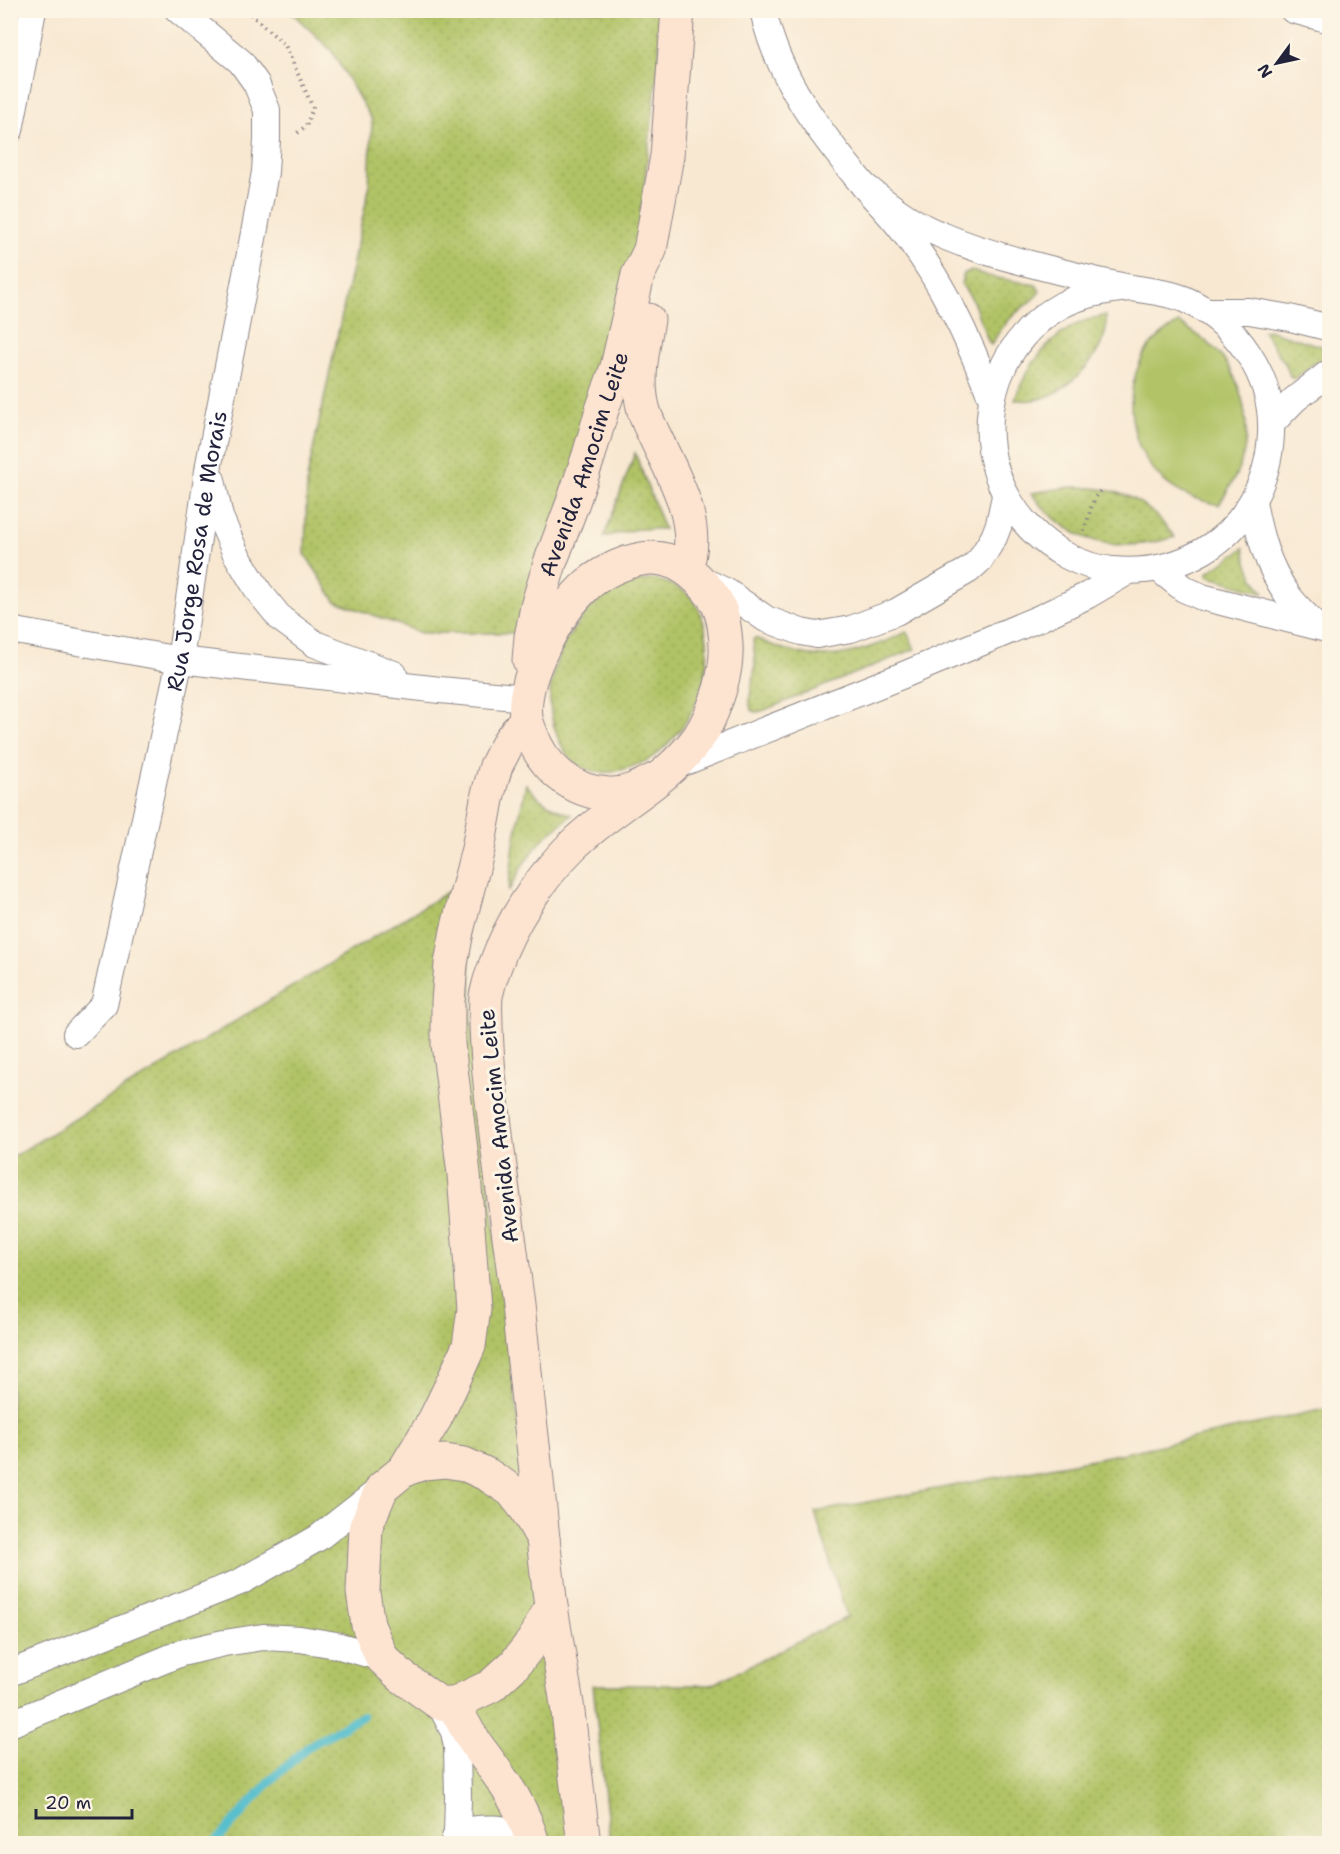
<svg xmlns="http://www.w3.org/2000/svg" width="1340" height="1854" font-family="'Shantell Sans',sans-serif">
<defs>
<pattern id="grass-dots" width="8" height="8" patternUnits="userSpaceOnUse" patternTransform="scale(1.5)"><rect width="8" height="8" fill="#b1c366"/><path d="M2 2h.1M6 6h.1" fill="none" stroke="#98a759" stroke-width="1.8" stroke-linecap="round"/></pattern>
</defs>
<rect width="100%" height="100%" fill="#fcf5e5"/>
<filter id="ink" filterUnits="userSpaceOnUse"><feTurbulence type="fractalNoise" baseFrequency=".0167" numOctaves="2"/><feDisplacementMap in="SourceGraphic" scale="12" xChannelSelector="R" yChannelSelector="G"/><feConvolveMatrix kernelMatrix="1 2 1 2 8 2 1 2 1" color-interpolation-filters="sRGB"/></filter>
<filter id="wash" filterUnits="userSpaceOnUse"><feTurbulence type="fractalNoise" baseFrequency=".008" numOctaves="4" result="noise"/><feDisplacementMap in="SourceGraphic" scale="24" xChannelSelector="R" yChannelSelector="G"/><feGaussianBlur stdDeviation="1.35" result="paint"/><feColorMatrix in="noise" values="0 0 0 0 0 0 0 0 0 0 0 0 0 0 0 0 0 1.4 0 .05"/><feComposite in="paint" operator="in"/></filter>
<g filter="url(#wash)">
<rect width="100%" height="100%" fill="#f8e8d2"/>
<path fill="url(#grass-dots)" stroke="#6a7250" stroke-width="1.5" d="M290,11H662L658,68L629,313L526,633H421L335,601L305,554L307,478L369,188L372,120L331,50Z
M972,271L992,277L1036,285L1040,291C1035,300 1023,306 1015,314C1005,323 998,333 991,345L988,341L972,299L962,285V277L965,273Z
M1106,315C1106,321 1107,328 1105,334C1097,362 1064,395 1035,400C1029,401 1021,400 1015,400C1026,366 1050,335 1084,321C1091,318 1099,317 1106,315Z
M1268,330L1324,347L1329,350V356L1315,363L1294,379L1290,376L1286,365L1263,331Z
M635,453L664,529H637L604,537Z
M1070,487C1101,487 1130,491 1153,513C1161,520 1168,529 1175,537C1116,555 1069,544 1031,493Z
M1244,548C1247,566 1253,578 1264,593L1207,576V573Z
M653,579C665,582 676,585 686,593C697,601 702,615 705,628C715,676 693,726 654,756C643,764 630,768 616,771C603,775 585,771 574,762C563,752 558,740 554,726C539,676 570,617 614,590C627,583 639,581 653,579Z
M907,632L915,649L762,711L756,712L751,710C747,698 754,679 755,665C755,657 754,648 753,640L755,638C816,666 847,659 907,632Z
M526,784C540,802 551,807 572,815L543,839L524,863L508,892L515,837Z
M462,883L471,984L472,1044L570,1843L11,1844V1158Z
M1329,1408V1843H610L593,1685H711L847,1617L815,1512L1124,1453Z"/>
<path fill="#b1c366" stroke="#6a7250" stroke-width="1.5" d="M1179,323C1192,331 1205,339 1216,350C1244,380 1254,430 1239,468C1234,481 1226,493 1219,505C1197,500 1177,494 1161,478C1129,447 1123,397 1142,358C1149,343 1165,331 1179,323Z"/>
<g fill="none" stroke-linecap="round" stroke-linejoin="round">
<path stroke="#50bccc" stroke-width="9" d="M214,1844L271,1780L309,1746L362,1716"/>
</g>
</g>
<g filter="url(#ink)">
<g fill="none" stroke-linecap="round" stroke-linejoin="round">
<defs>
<g id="street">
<path d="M763,10C777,78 821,134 864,186C876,200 889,213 900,227C941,278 969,339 992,400"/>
<path d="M1293,10L1330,20"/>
<path d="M10,130L33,10"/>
<path d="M864,186C888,204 911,223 939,234C964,245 996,255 1023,262C1057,271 1092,280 1126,287C1146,291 1165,291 1184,299C1236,322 1274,376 1271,434C1269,482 1245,527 1203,551C1174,568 1144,573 1112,570C1081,567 1051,550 1030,528C966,462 979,350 1062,305C1083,294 1105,290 1130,288"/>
<path d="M1206,311H1249L1290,318L1330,328"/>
<path d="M1272,423L1294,400L1330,372"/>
<path d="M212,480L220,517L236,554L259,592L281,619L315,644L394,674"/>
<path d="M1253,501C1259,535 1267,565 1287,594C1295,606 1307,616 1316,626"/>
<path d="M1159,569L1184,589L1202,597L1330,630"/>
<path d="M702,580L727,592L766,619L801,632L817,635L851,629L896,612L969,570L980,560L994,537L999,524L1005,496"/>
<path d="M10,630L180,660L440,690L527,698"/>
<path d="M675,766L901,676L1040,618L1088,595L1129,571"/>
<path id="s1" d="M76,1034L104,1005L180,660L209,464L255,228L265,172L267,140V110L256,83L241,62L178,10"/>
<path d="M10,1673L240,1582L318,1538L382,1488"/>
<path d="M444,1712L454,1732L457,1747L458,1798L457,1832L453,1844"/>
<path d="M10,1724L181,1653L224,1643L263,1637L300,1639L336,1645L382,1658"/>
<path d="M457,1832C485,1826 502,1828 530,1834"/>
</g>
<g id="secondary">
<path d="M648,320C643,347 636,379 643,407C645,418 652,430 657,441C675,478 702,526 686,568"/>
<path id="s2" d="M529,660L531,637L537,607L550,563L572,505L589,455L602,410L617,367L638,275L650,250L667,156L678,10"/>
<path d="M445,1461L464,1464L488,1475L512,1491L526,1509L543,1539L551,1607L533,1641L514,1665L491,1686L453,1704L439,1703L401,1676L382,1658L368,1625L363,1592L366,1526L382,1488L404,1470L423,1463Z"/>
<path d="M404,1470L435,1419L452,1384L469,1346L474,1309L464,1174L448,1044V1002L451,964L457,931L478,849L488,794L496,766L509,741L526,719"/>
<path d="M543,1539C539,1496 534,1453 529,1410C525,1375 522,1340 518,1305C510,1242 501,1180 494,1117C490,1087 487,1056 486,1026C486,1016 485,1005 486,996C488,986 491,976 495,966C510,923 539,879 572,846C611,807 666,783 698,738C708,724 715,705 720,689C724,674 727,661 726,645C725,628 723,609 712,595C697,575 677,557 650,558C629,559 604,571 588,584C558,611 521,677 526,718C526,720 530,731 531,733C542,766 572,793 609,794C627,795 642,786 658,778"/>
<path d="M551,1607L567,1704L584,1844"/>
<path d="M453,1704C460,1717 467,1731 476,1744C500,1777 522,1803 533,1844"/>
</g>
</defs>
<use href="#street" stroke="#8d8586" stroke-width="28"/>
<use href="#secondary" stroke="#8d8586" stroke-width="35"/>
<path stroke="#8d8586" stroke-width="4" stroke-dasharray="1.5 4.5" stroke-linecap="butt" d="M246,10L285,45L313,108L306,126L295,135
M1084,531L1094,499L1102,488"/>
<use href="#street" stroke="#fff" stroke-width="26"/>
<use href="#secondary" stroke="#fde4d1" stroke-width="33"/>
</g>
</g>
<g text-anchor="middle" stroke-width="6" stroke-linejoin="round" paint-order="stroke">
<g font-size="22" fill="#22223b" stroke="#fcf5e5">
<text dy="8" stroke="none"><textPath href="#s2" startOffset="204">Avenida Amocim Leite</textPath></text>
<text dy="8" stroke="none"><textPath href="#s1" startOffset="504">Rua Jorge Rosa de Morais</textPath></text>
<text transform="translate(498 1126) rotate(-96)" y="8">Avenida Amocim Leite</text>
</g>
</g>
<rect width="1340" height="1854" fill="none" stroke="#fcf5e5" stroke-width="36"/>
<g transform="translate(1277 63) rotate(237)" stroke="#fcf5e5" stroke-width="4.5" paint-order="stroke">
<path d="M0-4.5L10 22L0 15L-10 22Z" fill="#22223b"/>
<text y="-9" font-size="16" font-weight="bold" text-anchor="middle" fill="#22223b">N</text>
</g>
<path d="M36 1809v9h96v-9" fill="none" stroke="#22223b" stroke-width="3"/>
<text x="45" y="1809" font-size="18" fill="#22223b" stroke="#fcf5e5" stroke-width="4.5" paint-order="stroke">20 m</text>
</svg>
